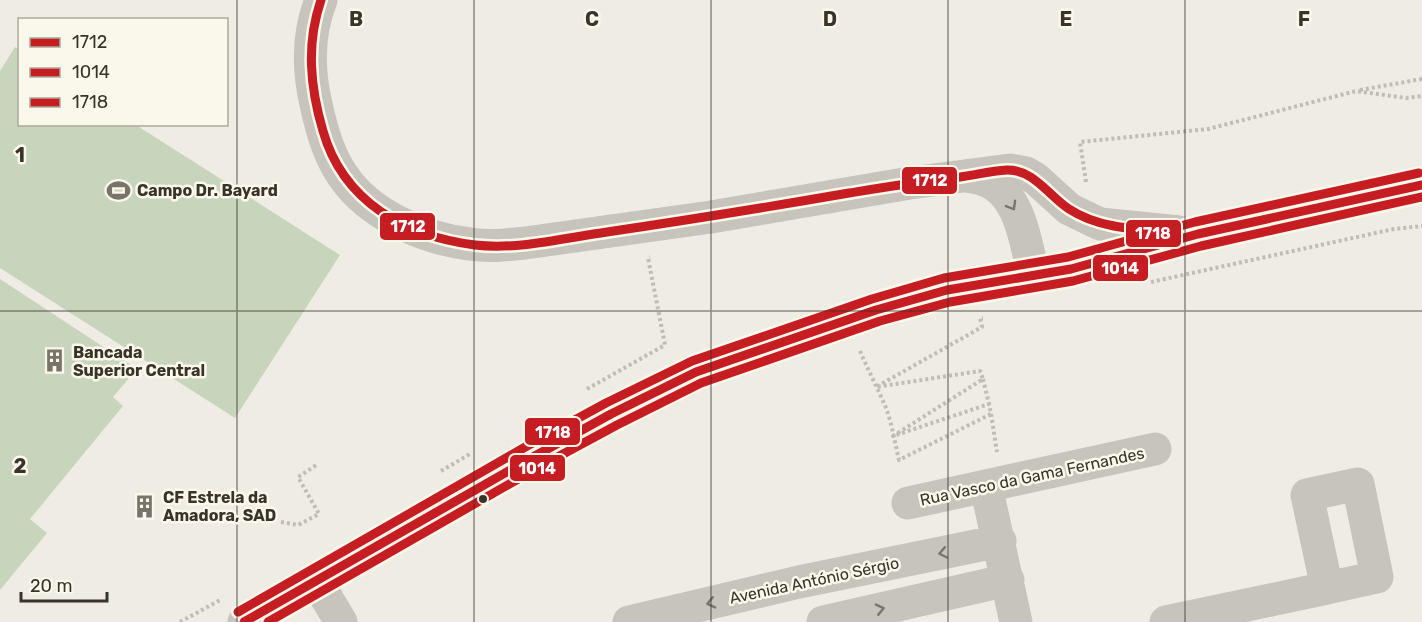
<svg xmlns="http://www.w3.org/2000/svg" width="1422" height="622" font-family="Rubik,sans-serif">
<rect width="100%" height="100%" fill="#eeece3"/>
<path fill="#c8d5bc" d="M15,47L19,50L20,124L136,125L340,255L235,418L0,268V71Z
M0,279L137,369L113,397L123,406L30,519L47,533L0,590Z"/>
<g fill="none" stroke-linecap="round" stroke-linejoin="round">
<path stroke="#c0beb4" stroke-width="4" stroke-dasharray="3 3" stroke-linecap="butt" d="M1360,90L1422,79
M1086,182L1080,142L1208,129L1356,91L1406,98L1422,96
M1151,282L1394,229L1422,226
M860,351C868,370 878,389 886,408C892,424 895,443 899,460L991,414L989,404L893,436L983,379L980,371L876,387L982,327L980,318H983
M983,379L989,404
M587,389L665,345L648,258L650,257
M991,414L997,452
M441,471L470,454
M281,522L298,525L319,514L298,477L318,464
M180,622L222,599"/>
<path stroke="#c7c5bb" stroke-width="33" d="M321,0C308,33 308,70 316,104C322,132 330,161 349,184C377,218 427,239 470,244C488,247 506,245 525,243L711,217L910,183L1010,170L1026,173L1036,179L1069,209L1100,224L1179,232
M966,176C972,177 979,178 984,180C1021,192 1026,245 1034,277
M1358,484L1377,577L1327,588L1307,495Z
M986,486L1016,622
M908,503L1155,449
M317,582L341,622
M244,622L533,457L611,414L696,372L876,310L947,290L1071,269L1198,234L1422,185
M629,622L799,582L1000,541
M823,622L1008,580
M1166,622L1327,588"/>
<defs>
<path id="bus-1" d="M321,0C306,44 310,87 323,131C343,201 404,236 475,245C518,250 564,238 607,232C688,220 768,207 849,193C886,187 922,181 960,177C975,175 991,171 1007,170C1033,169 1049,196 1069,209C1101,230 1141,229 1177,232
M244,622L533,457L611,414L696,372L876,310L947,290L1071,269L1198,234L1422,185"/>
<path id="bus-2" d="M268,622L539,467L617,425L701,383L880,321L950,302L1073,281L1201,246L1422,197"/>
<path id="bus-3" d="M238,612L527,446L606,403L692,361L872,299L944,278L1068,257L1195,222L1419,173"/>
</defs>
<use href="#bus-1" stroke="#faf8eb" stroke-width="14"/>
<use href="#bus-2" stroke="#faf8eb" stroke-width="14"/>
<use href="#bus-3" stroke="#faf8eb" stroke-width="14"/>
<use href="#bus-1" stroke="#c61d23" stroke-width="9"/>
<use href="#bus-2" stroke="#c61d23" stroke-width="9"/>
<use href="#bus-3" stroke="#c61d23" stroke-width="9"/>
</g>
<defs><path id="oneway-chevron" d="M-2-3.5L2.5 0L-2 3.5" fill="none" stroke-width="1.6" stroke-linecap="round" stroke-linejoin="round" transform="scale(1.5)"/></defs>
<g stroke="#79756b">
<use href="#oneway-chevron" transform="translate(1012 206) rotate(60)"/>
<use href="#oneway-chevron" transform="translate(943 553) rotate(168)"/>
<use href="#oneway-chevron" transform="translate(711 603) rotate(167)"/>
<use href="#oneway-chevron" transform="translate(880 609) rotate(-13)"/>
</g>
<path fill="none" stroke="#393329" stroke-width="1.5" stroke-opacity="0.55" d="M237,0V622M474,0V622M711,0V622M948,0V622M1185,0V622M0,311H1422"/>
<defs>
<symbol id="stadium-bare" viewBox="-9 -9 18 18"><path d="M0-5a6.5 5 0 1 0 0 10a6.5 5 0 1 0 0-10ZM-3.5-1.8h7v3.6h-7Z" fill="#78746a" stroke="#faf8eb" stroke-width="2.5" paint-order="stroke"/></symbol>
<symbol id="building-bare" viewBox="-9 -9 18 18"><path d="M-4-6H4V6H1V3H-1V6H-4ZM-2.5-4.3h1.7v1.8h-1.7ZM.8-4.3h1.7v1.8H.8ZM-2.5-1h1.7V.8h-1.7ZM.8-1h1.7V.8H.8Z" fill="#78746a" stroke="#faf8eb" stroke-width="2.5" paint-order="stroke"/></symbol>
</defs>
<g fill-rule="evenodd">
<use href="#stadium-bare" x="102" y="174" width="33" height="33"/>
<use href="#building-bare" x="38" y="344" width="33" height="33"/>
<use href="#building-bare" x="128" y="490" width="33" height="33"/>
</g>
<circle fill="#393329" stroke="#faf8eb" stroke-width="2" cx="483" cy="499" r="5"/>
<g text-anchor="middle" stroke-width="5" stroke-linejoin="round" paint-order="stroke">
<g font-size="16" font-weight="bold" fill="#393329" stroke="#faf8eb" text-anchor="start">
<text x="137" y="196">Campo Dr. Bayard</text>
<text x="73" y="358">Bancada<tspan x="73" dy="18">Superior Central</tspan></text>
<text x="163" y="503">CF Estrela da<tspan x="163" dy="18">Amadora, SAD</tspan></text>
</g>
<g font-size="16" fill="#393329" stroke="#faf8eb">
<text transform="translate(1032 476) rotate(-12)" y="6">Rua Vasco da Gama Fernandes</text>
<text transform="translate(814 580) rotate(-12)" y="6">Avenida António Sérgio</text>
</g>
</g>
<g font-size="20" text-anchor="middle" font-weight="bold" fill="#393329" stroke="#faf8eb" stroke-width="5" stroke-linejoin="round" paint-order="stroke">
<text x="356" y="26">B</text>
<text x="592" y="26">C</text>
<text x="830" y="26">D</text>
<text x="1066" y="26">E</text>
<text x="1304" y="26">F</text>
<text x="20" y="162">1</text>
<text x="20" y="473">2</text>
</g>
<g stroke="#faf8eb" stroke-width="2">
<rect x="901" y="166" width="57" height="29" rx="6" fill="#c61d23"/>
<rect x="379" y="212" width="57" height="29" rx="6" fill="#c61d23"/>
<rect x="1125" y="219" width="57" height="29" rx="6" fill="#c61d23"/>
<rect x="1092" y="254" width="57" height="28" rx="6" fill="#c61d23"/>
<rect x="524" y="417" width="57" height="29" rx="6" fill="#c61d23"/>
<rect x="509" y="454" width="57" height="28" rx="6" fill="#c61d23"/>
</g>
<g font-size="16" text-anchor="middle" font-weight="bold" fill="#fff">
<text x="930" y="186">1712</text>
<text x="408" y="232">1712</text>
<text x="1153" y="239">1718</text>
<text x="1120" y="274">1014</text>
<text x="553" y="438">1718</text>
<text x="537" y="474">1014</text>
</g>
<rect x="18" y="18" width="210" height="108" fill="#faf8eb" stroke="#ada99d" stroke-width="1.5"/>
<rect x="30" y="38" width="30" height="9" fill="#c61d23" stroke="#ada99d" stroke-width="1.5"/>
<text x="72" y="48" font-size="18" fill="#393329">1712</text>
<rect x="30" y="68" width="30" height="9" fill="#c61d23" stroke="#ada99d" stroke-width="1.5"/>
<text x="72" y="78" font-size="18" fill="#393329">1014</text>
<rect x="30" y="98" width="30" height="9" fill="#c61d23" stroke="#ada99d" stroke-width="1.5"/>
<text x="72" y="108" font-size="18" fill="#393329">1718</text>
<path d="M21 592v9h86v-9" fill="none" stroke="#393329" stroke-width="3"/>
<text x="30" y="592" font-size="18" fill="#393329" stroke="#faf8eb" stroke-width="4.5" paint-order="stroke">20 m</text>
</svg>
